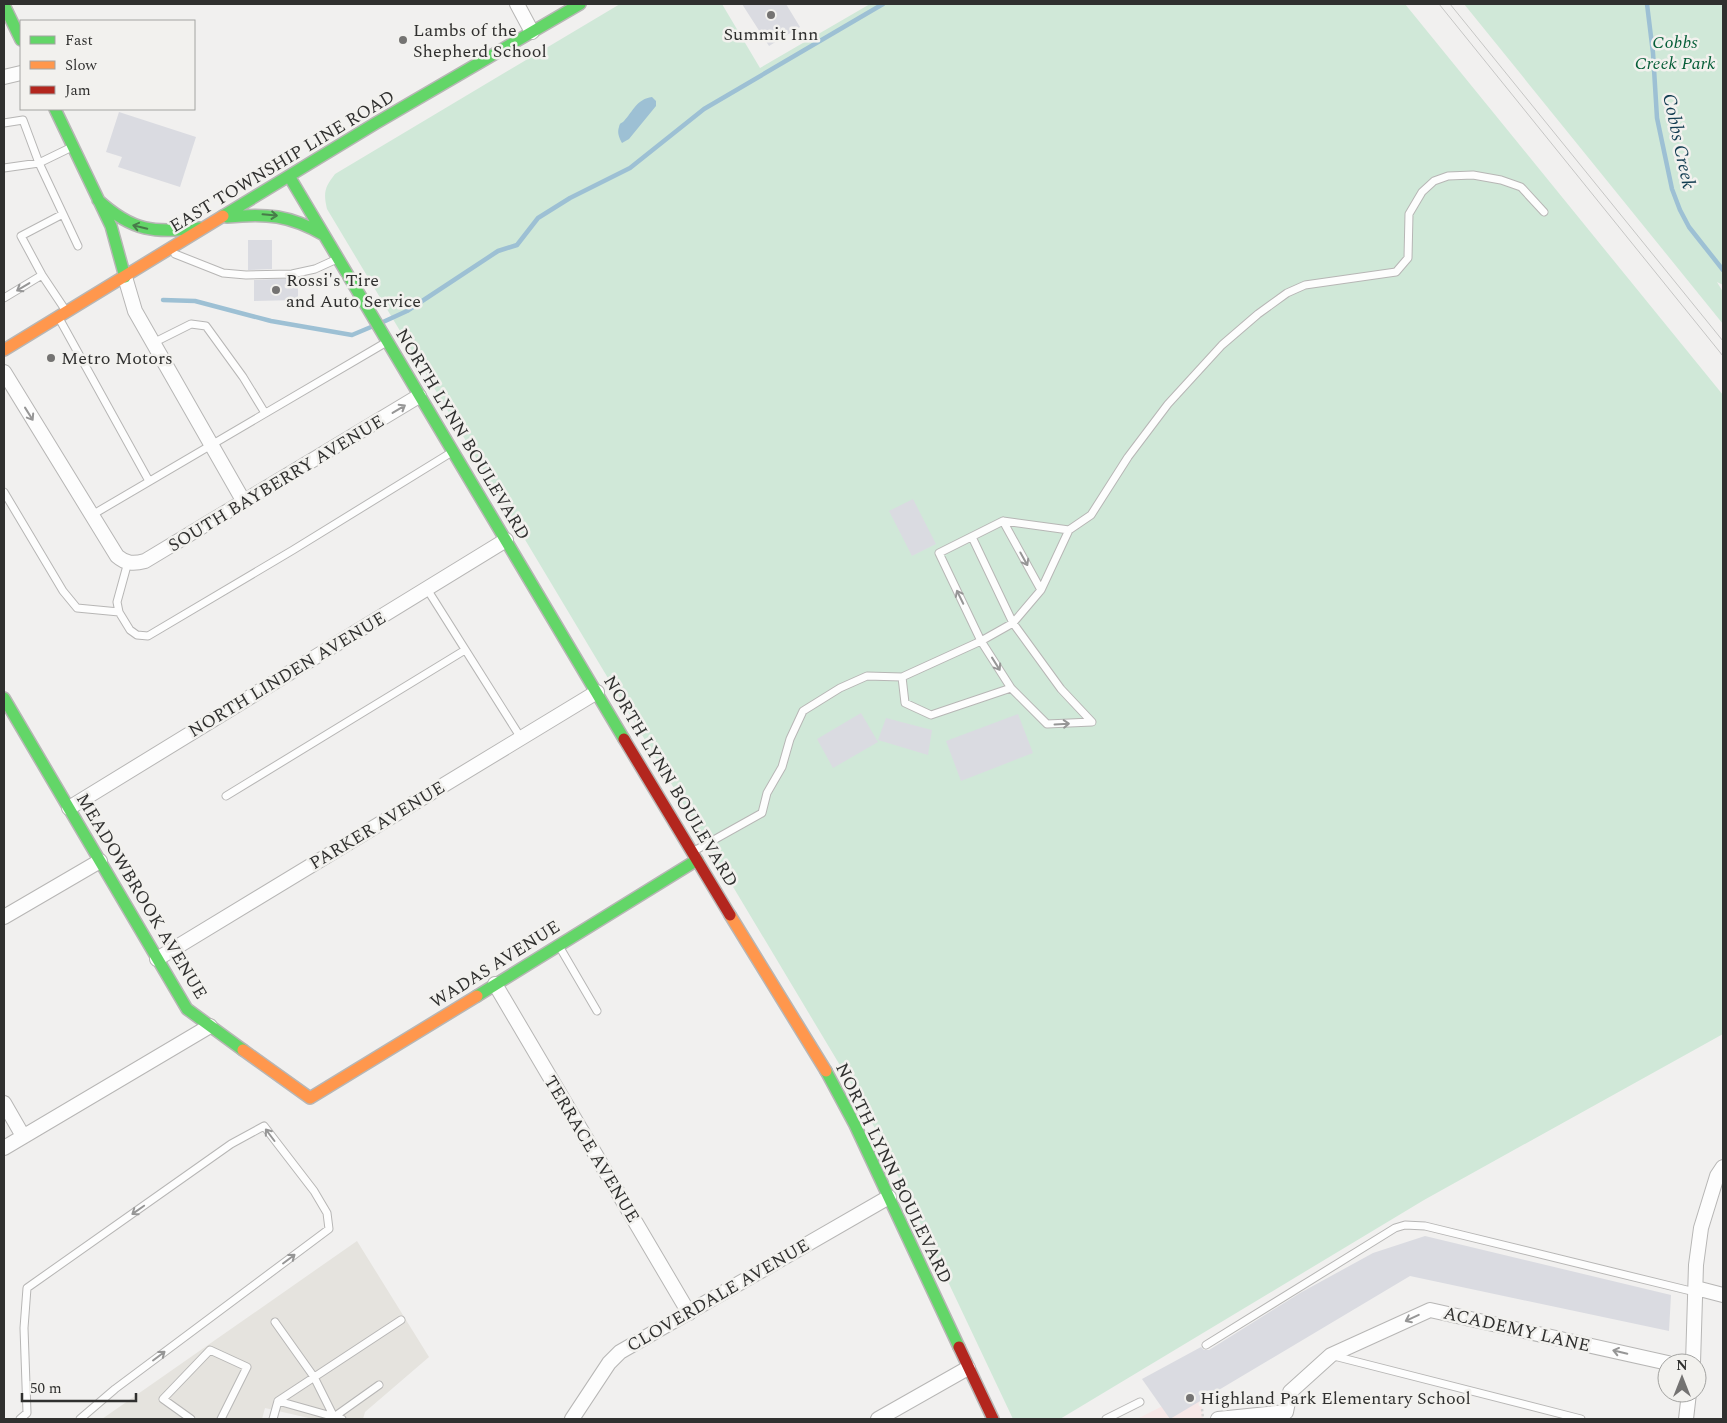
<svg xmlns="http://www.w3.org/2000/svg" width="1727" height="1423" font-family="Spectral,serif">
<rect width="100%" height="100%" fill="#f1f0ef"/>
<path fill="#e5e3de" d="M357,1241L429,1357L365,1412L363,1419H313L265,1408L262,1419H102Z"/>
<path fill="#f6e7e7" d="M1200,1387L1203,1419H1137Z"/>
<path fill="#d0e8d8" d="M620,4H722L760,68L870,4H1405L1723,395V1034L1424,1200L1060,1419H1013L879,1136L853,1087L327,209C323,192 325,187 335,174Z
M1464,4H1723V285L1717,282L1723,292V324Z"/>
<path fill="#9dc0d4" d="M652,97L656,101V106L629,139L622,143C619,138 617,132 619,127C620,122 621,124 624,121C633,111 637,99 652,97Z"/>
<g fill="none" stroke-linecap="round" stroke-linejoin="round">
<path stroke="#9dc0d4" stroke-width="4.5" d="M1647,4L1653,53L1657,118L1672,189L1680,210L1689,227L1723,270
M163,300L195,301L271,321L352,335L371,327
M383,322L407,311L498,251L517,245L538,218L570,198L630,168L704,109L883,4"/>
</g>
<path fill="#dadbe1" d="M742,4H786L800,27L769,46Z
M119,112L196,137L180,187L118,167L122,157L106,152Z
M248,240H272V269L248,270Z
M298,278V300L254,301V280Z
M913,499L936,544L912,556L889,511Z
M861,713L878,742L833,768L817,739Z
M1018,714L1033,753L961,781L946,741Z
M886,718L932,730L928,755L878,740Z
M1425,1236L1671,1295L1669,1331L1410,1276L1170,1419L1142,1379L1201,1347L1204,1350H1209L1300,1293L1373,1253Z"/>
<g fill="none" stroke-linecap="round" stroke-linejoin="round">
<defs>
<path id="lane" d="M4,123L23,120L39,163L63,214
M4,168L39,163L72,147
M175,254L223,273L246,275L292,274L315,269L337,259
M4,298L42,275
M64,308L42,275L21,236L63,214L78,246
M60,320L149,481
M153,343L191,324L206,326L243,377L265,413
M4,492L63,591L77,608L119,612
M92,515L385,343
M1003,521L1069,530L1041,590
M1069,530L1091,515L1128,457L1168,404L1222,345L1258,314L1287,293L1305,285L1396,272L1408,258L1409,214L1422,192L1434,181L1448,176L1473,175L1501,180L1521,187L1544,212
M128,562L117,602L119,612L130,630L137,635L148,636L293,550L452,452
M427,589L521,738
M902,677L905,703L931,715L1011,688
M226,796L465,650
M694,851L762,813L767,793L782,767L790,739L803,711L840,688L867,676L902,677L981,641L1013,623L1041,590L1003,521L939,553L981,641L1011,688L1047,724L1092,722L1061,689L1013,623L972,537
M559,946L597,1011
M275,1322L314,1377L334,1417L379,1385
M1206,1345L1395,1228L1405,1225L1425,1226L1695,1292
M1334,1356L1581,1419
M278,1401L401,1320
M20,1419L27,1413L24,1328L27,1288L231,1144L264,1126L314,1191L327,1213L329,1229L115,1389L80,1419
M191,1419L163,1399L210,1350L247,1367L221,1419
M273,1419L278,1401L342,1419
M1106,1419L1140,1402"/>
<path id="street" d="M517,4L532,32
M4,77L21,73
M125,277L135,311L244,502
M4,372L117,556C126,564 134,564 145,561L419,396
M69,808L506,540
M4,917L100,861
M157,959L597,692
M495,984L689,1313
M4,1103L23,1136
M4,1148L210,1026
M1696,1288L1723,1295
M1693,1363L1696,1265L1701,1228L1717,1176L1723,1167
M1286,1412L1290,1392L1331,1355L1430,1310L1668,1363
M572,1419L609,1363L620,1352L889,1197
M878,1419L968,1368
M1218,1419L1286,1412
M1686,1419L1689,1393"/>
<path id="fast" d="M4,5L21,40
M55,109L111,226L125,277
M289,176L624,739
M98,200C133,232 154,233 200,228
M223,216L376,123L580,4
M227,217C266,213 290,215 324,235
M4,698L187,1009L243,1050
M477,996L697,860
M826,1071L855,1125L959,1347"/>
<path id="slow" d="M4,350L223,216
M730,915L826,1071
M243,1050L310,1098L477,996"/>
<path id="jam" d="M624,739L730,915
M959,1347L993,1419"/>
</defs>
<use href="#lane" stroke="#b7b6b5" stroke-width="9"/>
<use href="#street" stroke="#b7b6b5" stroke-width="16"/>
<use href="#fast" stroke="#b7b6b5" stroke-width="14"/>
<use href="#slow" stroke="#b7b6b5" stroke-width="14"/>
<use href="#jam" stroke="#b7b6b5" stroke-width="14"/>
<path stroke="#d6d6d5" stroke-width="2.5" stroke-dasharray="2.5 2.5" stroke-linecap="butt" d="M1202,1409L1203,1418"/>
<use href="#lane" stroke="#fdfdfd" stroke-width="7"/>
<use href="#street" stroke="#fdfdfd" stroke-width="14"/>
<use href="#fast" stroke="#63d668" stroke-width="11"/>
<use href="#slow" stroke="#ff974d" stroke-width="11"/>
<use href="#jam" stroke="#b3261e" stroke-width="11"/>
<path stroke="#c6c6c5" stroke-width="1" d="M1439,4L1723,356
M1450,4L1723,341"/>
</g>
<defs><path id="oneway-shaft" d="M-6 0H5M1.5-3L5.5 0L1.5 3" fill="none" stroke-width="1.6" stroke-linecap="round" stroke-linejoin="round" transform="scale(1.25)"/></defs>
<g stroke="#477b49">
<use href="#oneway-shaft" transform="translate(270 215) rotate(5)"/>
<use href="#oneway-shaft" transform="translate(140 227) rotate(-166)"/>
</g>
<g stroke="#969696">
<use href="#oneway-shaft" transform="translate(23 287) rotate(149)"/>
<use href="#oneway-shaft" transform="translate(399 409) rotate(-31)"/>
<use href="#oneway-shaft" transform="translate(29 414) rotate(58)"/>
<use href="#oneway-shaft" transform="translate(1024 559) rotate(61)"/>
<use href="#oneway-shaft" transform="translate(960 597) rotate(-116)"/>
<use href="#oneway-shaft" transform="translate(996 664) rotate(58)"/>
<use href="#oneway-shaft" transform="translate(1062 724) rotate(-3)"/>
<use href="#oneway-shaft" transform="translate(270 1135) rotate(-127)"/>
<use href="#oneway-shaft" transform="translate(138 1210) rotate(145)"/>
<use href="#oneway-shaft" transform="translate(289 1259) rotate(-37)"/>
<use href="#oneway-shaft" transform="translate(1412 1318) rotate(155)"/>
<use href="#oneway-shaft" transform="translate(1620 1352) rotate(-167)"/>
<use href="#oneway-shaft" transform="translate(159 1356) rotate(-37)"/>
</g>
<g fill="#747372" stroke="#f2f1ee" stroke-width="2">
<circle cx="771" cy="15" r="5"/>
<circle cx="403" cy="40" r="5"/>
<circle cx="276" cy="290" r="5"/>
<circle cx="51" cy="358" r="5"/>
<circle cx="1190" cy="1398" r="5"/>
</g>
<g text-anchor="middle" stroke-width="5" stroke-linejoin="round" paint-order="stroke">
<g font-size="18" fill="#30302f" stroke="#f2f1ee" text-anchor="start">
<text x="413" y="36">Lambs of the<tspan x="413" dy="21">Shepherd School</tspan></text>
<text x="771" y="40" text-anchor="middle">Summit Inn</text>
<text x="286" y="286">Rossi's Tire<tspan x="286" dy="21">and Auto Service</tspan></text>
<text x="61" y="364">Metro Motors</text>
<text x="1200" y="1404">Highland Park Elementary School</text>
</g>
<g font-size="18" font-style="italic" fill="#065e38" stroke="#f2f1ee">
<text x="1675" y="48">Cobbs<tspan x="1675" dy="21">Creek Park</tspan></text>
</g>
<g font-size="18" fill="#30302f" stroke="#f2f1ee">
<text transform="translate(282 161) rotate(-31)" y="6">EAST TOWNSHIP LINE ROAD</text>
<text transform="translate(463 434) rotate(59)" y="6">NORTH LYNN BOULEVARD</text>
<text transform="translate(276 483) rotate(-31)" y="6">SOUTH BAYBERRY AVENUE</text>
<text transform="translate(287 674) rotate(-31)" y="6">NORTH LINDEN AVENUE</text>
<text transform="translate(671 781) rotate(59)" y="6">NORTH LYNN BOULEVARD</text>
<text transform="translate(377 825) rotate(-31)" y="6">PARKER AVENUE</text>
<text transform="translate(142 896) rotate(59)" y="6">MEADOWBROOK AVENUE</text>
<text transform="translate(495 964) rotate(-32)" y="6">WADAS AVENUE</text>
<text transform="translate(592 1149) rotate(59)" y="6">TERRACE AVENUE</text>
<text transform="translate(894 1173) rotate(64)" y="6">NORTH LYNN BOULEVARD</text>
<text transform="translate(718 1295) rotate(-30)" y="6">CLOVERDALE AVENUE</text>
<text transform="translate(1517 1329) rotate(13)" y="6">ACADEMY LANE</text>
</g>
<g font-size="19" font-style="italic" fill="#123c51" stroke="#f2f1ee">
<text transform="translate(1680 141) rotate(78)" y="7">Cobbs Creek</text>
</g>
</g>
<rect width="1727" height="1423" fill="none" stroke="#30302f" stroke-width="10"/>
<rect x="20" y="20" width="175" height="90" fill="#f2f1ee" stroke="#a4a4a2"/>
<rect x="30" y="36" width="25" height="8" fill="#63d668" stroke="#a4a4a2"/>
<text x="65" y="45" font-size="15" fill="#30302f">Fast</text>
<rect x="30" y="61" width="25" height="8" fill="#ff974d" stroke="#a4a4a2"/>
<text x="65" y="70" font-size="15" fill="#30302f">Slow</text>
<rect x="30" y="86" width="25" height="8" fill="#b3261e" stroke="#a4a4a2"/>
<text x="65" y="95" font-size="15" fill="#30302f">Jam</text>
<g transform="translate(1682 1378)"><circle r="24" fill="#f2f1ee" stroke="#a4a4a2"/>
<path d="M0-4L9 19L0 12L-9 19Z" fill="#747372"/>
<text y="-8" font-size="14" font-weight="bold" text-anchor="middle" fill="#30302f">N</text>
</g>
<path d="M22 1393v8h114v-8" fill="none" stroke="#30302f" stroke-width="2.5"/>
<text x="30" y="1393" font-size="15" fill="#30302f" stroke="#f2f1ee" stroke-width="4" paint-order="stroke">50 m</text>
</svg>
